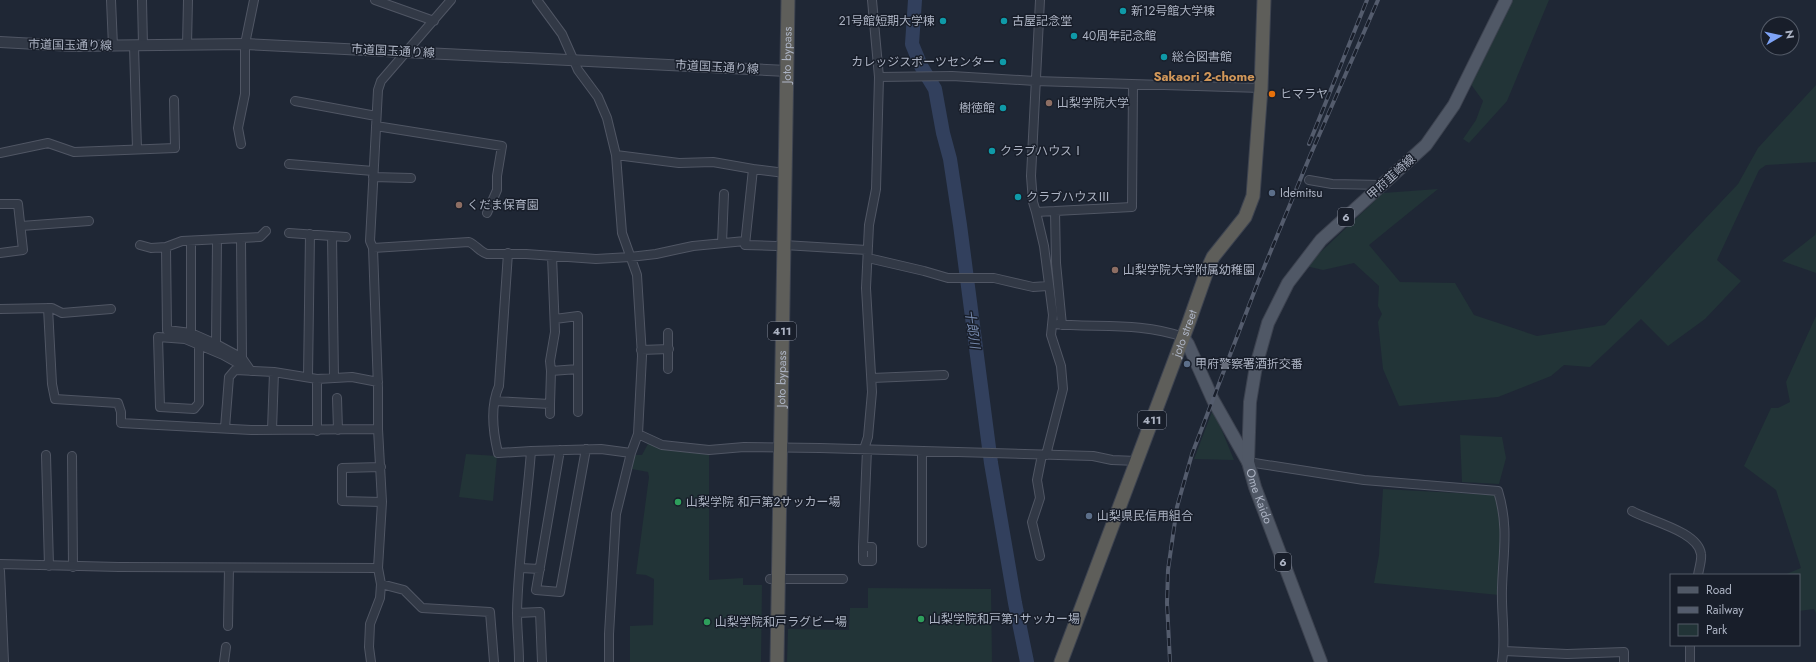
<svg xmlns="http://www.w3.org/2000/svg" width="1816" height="662" font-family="Jost,'Noto Sans JP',sans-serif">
<rect width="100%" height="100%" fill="#1f2735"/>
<path fill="#223437" d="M1510,0H1549L1507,101L1469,143L1463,139L1476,120L1483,101L1470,83Z
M1816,85V162L1766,165L1759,170L1717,260L1741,281L1705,319L1668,346L1641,319L1590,367L1564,365L1551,376L1498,397L1399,406L1383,369L1378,322L1382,314L1378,306L1379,286L1354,263L1323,270L1306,266L1383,193L1438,189L1369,245L1400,282L1455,283L1474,315L1537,336L1605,325L1738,184L1758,148Z
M1816,231V273L1782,261L1815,235Z
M1816,316V613L1814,609L1799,611V575H1784L1801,568L1776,490L1744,466L1771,408H1778L1790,402L1786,382Z
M1213,409L1234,460L1194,459Z
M1460,435L1502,437L1506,458L1499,484L1462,482Z
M650,440L709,450V580L743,578V585H762L761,662H630V626L653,625L654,579L646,575L636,574L649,477L648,472L632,469L635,455H642Z
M466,454L497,456L493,501L459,497Z
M1383,489L1495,495C1509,521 1501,566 1499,595L1374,583L1379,555Z
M868,588L991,589L992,662H787L788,629L849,630L850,608H868Z"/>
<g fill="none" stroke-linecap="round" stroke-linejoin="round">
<path stroke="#32405d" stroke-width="14" d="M915,0L912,44L921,66L935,89L943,133L950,159L960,225L991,463L1015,603L1027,662"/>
<defs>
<path id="minor" d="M111,0L113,46
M142,0L143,45
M375,0L434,21
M537,0L562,34L578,70L598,97L607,118L616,155L622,233L637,275L642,356L638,434L631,453L616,514L609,634V662
M872,0L879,77L952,76L1035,81L1261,88
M187,45L188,0
M134,46L137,149
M295,101L376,116
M376,126L502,146L497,176V190L487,213
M241,144L238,128L245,94V44L254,0
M0,153L48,143L74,152L175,148L174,100
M616,155L679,163L713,162L753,169L745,245L776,246L784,245L867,250
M289,164L373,171
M753,169L785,173
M373,177L411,178
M1309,180L1332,184L1382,185
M0,204H18L23,250L0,253
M1055,211L1056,263L1062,325
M1036,212L1033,202L1031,176L1040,0
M21,226L89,221
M289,233L346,237
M332,236L334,378
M241,239L242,358L251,371
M217,240L216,344L242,358
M722,243L724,194
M140,245L151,248L166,247L182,241L260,237L266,231
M166,247L167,330L191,333L216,344
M373,248L469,242C476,245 480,252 487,254H526L596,259L630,257L656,254L693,246L745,241
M508,253L499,386C490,406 493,432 498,453L531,451
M868,258L924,271L948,278H994L1033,287L1048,286
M48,308L52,384L55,399L118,403L121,412V423L251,430L378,429
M0,309L52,308L62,313L111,309
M555,319L578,316V412
M1053,324C1097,328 1141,322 1183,337
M191,333V241
M199,345V403L194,409L160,407L158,337L185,339L223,355L239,364L244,370
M641,350L669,349
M668,369V333
M551,371L578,369
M308,377L310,234
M872,378L944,375
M317,379V431
M337,398L338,430
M495,401L550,404L551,371L550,361L555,332L552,256
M550,404V414
M225,428L229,377L235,370L274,372L317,379L352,377L378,382
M272,430L274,372
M638,434L662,445L709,450L744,447L820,448L1093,456L1112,460L1137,461
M864,449L868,437L872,392L866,288L869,225L876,189L879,77
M560,450L536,590L560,592L586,449
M46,455L49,566
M1046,455L1063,389L1061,366L1051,335L1053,315L1044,246L1036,212L1132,207L1133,85
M72,456L73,567
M1248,462L1364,480L1498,491C1509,527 1503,553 1502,588C1501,613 1506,638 1502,662
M381,467L342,468V501L382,502
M1632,511C1649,521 1698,531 1701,554C1702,560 1699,568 1698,575
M922,543V451
M863,547H872V561H863V547L867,449
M1040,556L1032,522L1040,498L1037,480L1042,455
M0,564L119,567L378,568
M520,568L540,569
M0,571L4,662
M770,579H843
M381,584L404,590L422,608L490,612L494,662
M517,613L540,612L542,662
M228,626L229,568
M1504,651L1567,654L1624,652V662
M224,662L226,647
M371,662L369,647L370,624L380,598L381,584L378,568L382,502L378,429V388L373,248L370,241L378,90L381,81L451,0
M519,662C519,646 517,629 517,613C518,559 527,505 531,451L601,449L631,453
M1690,662V645"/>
<path id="tertiary" d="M0,42L73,46L245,44L787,71"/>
<g id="primary">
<path id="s1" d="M1183,337L1188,344L1213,400L1248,462L1255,487L1321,662"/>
<path d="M1248,462L1250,402L1256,366L1268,323L1288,283L1321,240L1426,145L1454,105L1506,0"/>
</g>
<g id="trunk">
<path id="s2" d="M777,662L788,0"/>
<path id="s3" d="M1061,662L1189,322L1208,268L1213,257L1245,217L1253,196L1261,88L1264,0"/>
</g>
</defs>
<use href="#minor" stroke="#505664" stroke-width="10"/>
<use href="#tertiary" stroke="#505664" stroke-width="12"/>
<use href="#primary" stroke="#3c424f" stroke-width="14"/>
<use href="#trunk" stroke="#3d4350" stroke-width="15"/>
<use href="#minor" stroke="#323946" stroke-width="8"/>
<use href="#tertiary" stroke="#323946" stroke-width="10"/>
<use href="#primary" stroke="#505866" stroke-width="12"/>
<use href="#trunk" stroke="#5e5e5a" stroke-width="13"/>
<defs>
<path id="rail" d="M1309,144L1367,0
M1170,662L1167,603L1168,570L1177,507L1192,454L1258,282L1310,156L1378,0"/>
</defs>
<use href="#rail" stroke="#545c6d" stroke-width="4"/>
<use href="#rail" stroke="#181e2a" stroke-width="2.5" stroke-dasharray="8" stroke-linecap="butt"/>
</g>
<g fill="#0f9aa8" stroke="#181e2a" stroke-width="1.5">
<circle cx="1123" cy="11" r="4"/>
<circle cx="943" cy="21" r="4"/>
<circle cx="1004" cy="21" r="4"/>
<circle cx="1074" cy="36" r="4"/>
<circle cx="1164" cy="57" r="4"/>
<circle cx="1003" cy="62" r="4"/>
<circle cx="1003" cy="108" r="4"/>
<circle cx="992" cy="151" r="4"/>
<circle cx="1018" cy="197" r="4"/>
</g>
<circle fill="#e8710a" stroke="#181e2a" stroke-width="1.5" cx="1272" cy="94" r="4"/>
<g fill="#8d6e63" stroke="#181e2a" stroke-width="1.5">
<circle cx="1049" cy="103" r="4"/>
<circle cx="459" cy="205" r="4"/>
<circle cx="1115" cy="270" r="4"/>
</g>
<g fill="#5c6f8a" stroke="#181e2a" stroke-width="1.5">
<circle cx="1272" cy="193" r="4"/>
<circle cx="1187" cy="364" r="4"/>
<circle cx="1089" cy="516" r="4"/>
</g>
<g fill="#2e9e5b" stroke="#181e2a" stroke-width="1.5">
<circle cx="678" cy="502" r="4"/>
<circle cx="921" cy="619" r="4"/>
<circle cx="707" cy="622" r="4"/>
</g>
<g text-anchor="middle" stroke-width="3" stroke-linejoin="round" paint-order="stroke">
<g fill="#181e2a" stroke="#808695" stroke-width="1">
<rect x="1338" y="208" width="16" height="18" rx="3"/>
<rect x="768" y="322" width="28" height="18" rx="3"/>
<rect x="1138" y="411" width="28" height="18" rx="3"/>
<rect x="1275" y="553" width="16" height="18" rx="3"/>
</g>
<g font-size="11" font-weight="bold" fill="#acb3c3">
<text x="1346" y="221">6</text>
<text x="782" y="335">411</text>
<text x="1152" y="424">411</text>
<text x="1283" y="566">6</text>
</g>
<g font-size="12" fill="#acb3c3" stroke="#181e2a" text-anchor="start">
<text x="1131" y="15">新12号館大学棟</text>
<text x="935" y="25" text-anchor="end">21号館短期大学棟</text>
<text x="1012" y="25">古屋記念堂</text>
<text x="1082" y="40">40周年記念館</text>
<text x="1172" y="61">総合図書館</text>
<text x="995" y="66" text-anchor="end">カレッジスポーツセンター</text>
<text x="1280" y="98">ヒマラヤ</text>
<text x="1057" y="107">山梨学院大学</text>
<text x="995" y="112" text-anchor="end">樹徳館</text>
<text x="1000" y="155">クラブハウスⅠ</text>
<text x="1280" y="197">Idemitsu</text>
<text x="1026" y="201">クラブハウスⅢ</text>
<text x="467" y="209">くだま保育園</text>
<text x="1123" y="274">山梨学院大学附属幼稚園</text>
<text x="1195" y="368">甲府警察署酒折交番</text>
<text x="686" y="506">山梨学院 和戸第２サッカー場</text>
<text x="1097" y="520">山梨県民信用組合</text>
<text x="929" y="623">山梨学院和戸第１サッカー場</text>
<text x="715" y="626">山梨学院和戸ラグビー場</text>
</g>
<g font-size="12" fill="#acb3c3" stroke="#181e2a">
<text transform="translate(70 45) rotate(1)" y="4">市道国玉通り線</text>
<text transform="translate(393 51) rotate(3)" y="4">市道国玉通り線</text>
<text dy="4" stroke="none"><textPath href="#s2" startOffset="607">Joto bypass</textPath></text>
<text transform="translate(717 67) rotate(3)" y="4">市道国玉通り線</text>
<text transform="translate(1391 177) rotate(-42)" y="4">甲府韮崎線</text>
<text dy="4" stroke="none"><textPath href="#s3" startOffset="351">joto street</textPath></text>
<text dy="4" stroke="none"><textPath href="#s2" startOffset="283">Joto bypass</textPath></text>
<text dy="4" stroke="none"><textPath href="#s1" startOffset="177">Ome Kaido</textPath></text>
</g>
<g font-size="13" font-weight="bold" fill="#d19759" stroke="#181e2a">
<text x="1204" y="81">Sakaori 2-chome</text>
</g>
<g font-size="13" font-style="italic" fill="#7487ab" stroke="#181e2a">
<text transform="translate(973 329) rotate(82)" y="5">十郎川</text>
</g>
</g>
<rect x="1670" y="574" width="130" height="72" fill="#181e2a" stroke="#535a67"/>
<rect x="1678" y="587" width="20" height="6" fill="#505866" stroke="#535a67"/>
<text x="1706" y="594" font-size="12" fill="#acb3c3">Road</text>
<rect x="1678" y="607" width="20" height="6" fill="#545c6d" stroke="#535a67"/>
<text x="1706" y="614" font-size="12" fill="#acb3c3">Railway</text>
<rect x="1678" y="624" width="20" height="12" fill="#223437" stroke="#535a67"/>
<text x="1706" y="634" font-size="12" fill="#acb3c3">Park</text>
<g transform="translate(1780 36) rotate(81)"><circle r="19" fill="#181e2a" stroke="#535a67"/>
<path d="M0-3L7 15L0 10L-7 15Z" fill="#7ea3f6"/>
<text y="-6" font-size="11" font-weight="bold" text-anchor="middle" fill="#acb3c3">N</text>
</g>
</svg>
